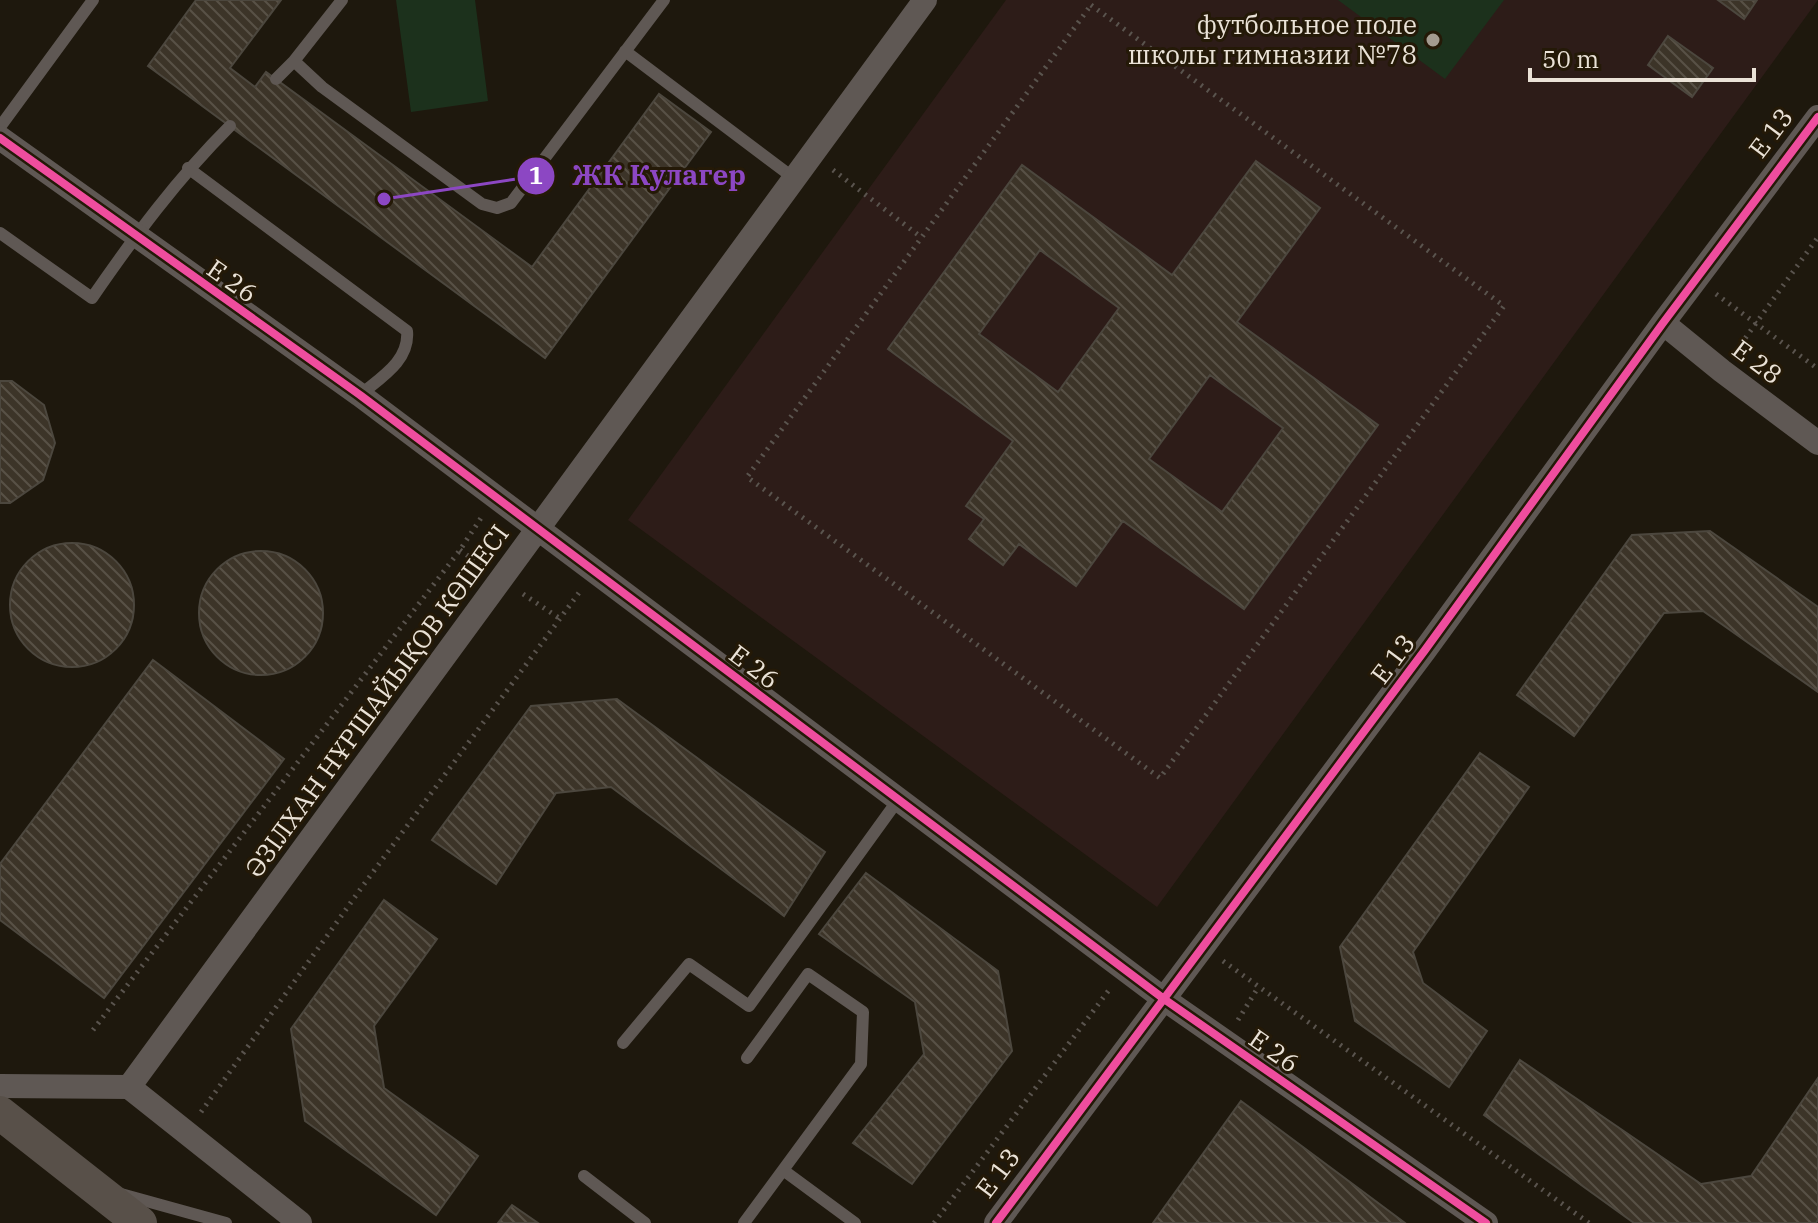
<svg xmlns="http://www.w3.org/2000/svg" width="1818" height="1223" font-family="'IBM Plex Serif',serif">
<defs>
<pattern id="building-back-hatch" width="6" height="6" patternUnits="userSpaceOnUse" patternTransform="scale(2)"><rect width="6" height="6" fill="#3c3428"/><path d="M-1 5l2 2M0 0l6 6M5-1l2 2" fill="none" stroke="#585146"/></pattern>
</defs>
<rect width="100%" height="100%" fill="#1e180d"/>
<path fill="#2d1c18" d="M1006,0H1818L1157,907L628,520Z"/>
<path fill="#1c311c" d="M396,0H475L488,101L411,112Z
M1338,0H1504L1445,79Z"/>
<path fill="url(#building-back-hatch)" stroke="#4c473e" stroke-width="2" fill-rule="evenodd" d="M196,0H281L230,68L255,87L266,72L532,267L659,94L711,132L545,358L148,66Z
M1718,0H1757L1744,19Z
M1668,36L1713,68L1692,97L1648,65Z
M1256,161L1320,208L1237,322L1378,425L1244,609L1123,521L1076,586L1019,544L1003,565L969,539L984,519L966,506L1013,441L888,349L1022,165L1172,275ZM1040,250L1119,308L1058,392L979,334ZM1210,375L1283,428L1222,512L1149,459Z
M0,381H12L44,405L55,443L43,480L10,503H0Z
M1710,531L1818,607V692L1703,611L1664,613L1574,736L1517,695L1632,535Z
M10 605a62 62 0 1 1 124 0a62 62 0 1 1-124 0Z
M199 613a62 62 0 1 1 124 0a62 62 0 1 1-124 0Z
M153,660L284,759L104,998L0,920V864Z
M617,699L825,852L784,916L611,787L556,793L496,884L432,840L531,706Z
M1480,753L1529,787L1413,952L1423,983L1487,1031L1449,1087L1355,1021L1340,947Z
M866,873L998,971L1012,1051L912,1184L853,1143L924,1054L915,1002L819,934Z
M384,900L437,939L374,1026L384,1088L478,1156L436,1215L305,1121L291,1029Z
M1520,1060L1701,1184L1751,1176L1818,1078V1220L1816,1223H1634L1484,1115Z
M1241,1101L1405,1223H1153Z
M512,1205L538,1223H498Z"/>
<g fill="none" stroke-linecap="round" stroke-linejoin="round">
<path stroke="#5a544e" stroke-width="5" stroke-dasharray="2 6" stroke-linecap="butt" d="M1091,5L1504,306L1160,778L747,477Z
M833,170L921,237
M1716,294L1818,369
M1736,351L1818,237
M460,550L482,566
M523,594L559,618
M1223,961L1589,1223
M1238,1020L1259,986
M93,1030L460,550L481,518
M201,1112L362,887L581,590
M934,1223L1109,990"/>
<path stroke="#5f5854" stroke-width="12" d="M342,0L294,61L322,87L482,204L497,208L511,203L664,0
M625,51L795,179
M276,79L294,61
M0,127L93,0
M188,168L407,331C410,361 380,378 360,395
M0,233L92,298C134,237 177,179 230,126
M623,1043L689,964L749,1006L898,800
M783,1170L855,1223
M584,1176L645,1223
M121,1194L226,1223
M744,1223L861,1064L863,1012L808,974L747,1058"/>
<path stroke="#5f5854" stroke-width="24" d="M0,138L360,395L1164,999L1486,1223
M1663,323L1722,371L1818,443
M0,1086L129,1087L300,1223
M129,1087L925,0
M996,1223L1425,650L1663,323L1818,117"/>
<path stroke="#585049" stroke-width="34" d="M0,1113L140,1223"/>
<defs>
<path id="cycleway" d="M0,138L360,395L1164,999L1486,1223
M996,1223L1425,650L1663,323L1818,117"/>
</defs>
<use href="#cycleway" stroke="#241907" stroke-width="13"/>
<use href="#cycleway" stroke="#ef4d9e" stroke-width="8"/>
</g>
<circle fill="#a39b90" stroke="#241907" stroke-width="3" cx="1433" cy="40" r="8"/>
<g text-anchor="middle" stroke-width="6" stroke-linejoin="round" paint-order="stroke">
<g font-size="26" fill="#eae2d7" stroke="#241907" text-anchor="end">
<text x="1417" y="34">футбольное поле<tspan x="1417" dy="30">школы гимназии №78</tspan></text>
</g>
<g font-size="26" fill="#eae2d7" stroke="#241907">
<text transform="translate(1771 133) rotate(-53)" y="9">E 13</text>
<text transform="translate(232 281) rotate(35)" y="9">E 26</text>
<text transform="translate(1757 362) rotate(37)" y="9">E 28</text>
<text transform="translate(1393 659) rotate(-53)" y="9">E 13</text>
<text transform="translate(754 667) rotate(37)" y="9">E 26</text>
<text transform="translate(377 701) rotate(-54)" y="9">ӘЗІЛХАН НҰРШАЙЫҚОВ КӨШЕСІ</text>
<text transform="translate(1274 1051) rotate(35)" y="9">E 26</text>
<text transform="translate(998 1173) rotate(-53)" y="9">E 13</text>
</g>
</g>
<path fill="none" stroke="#8c47c3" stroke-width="3" d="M384 199L536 176"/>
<g fill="#8c47c3" stroke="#241907" stroke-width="3">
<circle cx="384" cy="199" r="8"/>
<circle cx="536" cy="176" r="20"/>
</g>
<g font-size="24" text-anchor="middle" font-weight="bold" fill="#fff">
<text x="536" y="184">1</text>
</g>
<g font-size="28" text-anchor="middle" font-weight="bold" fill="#8c47c3" stroke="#241907" stroke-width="6" stroke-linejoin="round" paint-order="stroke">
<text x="659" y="185">ЖК Кулагер</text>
</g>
<path d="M1530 68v12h224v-12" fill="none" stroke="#eae2d7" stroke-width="4"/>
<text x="1542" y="68" font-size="24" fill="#eae2d7" stroke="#241907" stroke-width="6" paint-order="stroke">50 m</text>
</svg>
